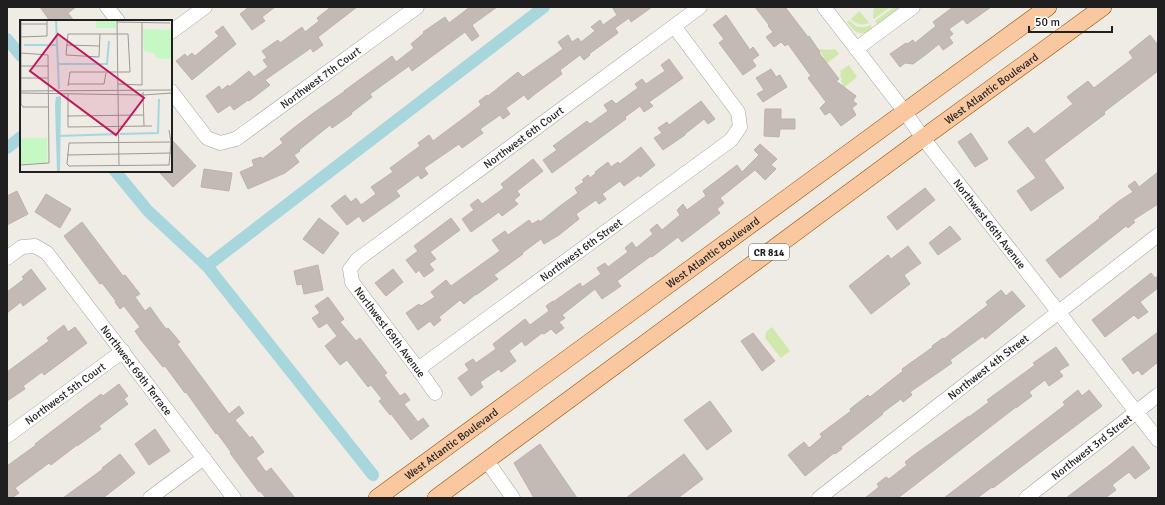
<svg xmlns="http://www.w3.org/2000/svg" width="1165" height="505" font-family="Signika,sans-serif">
<rect width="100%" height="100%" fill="#efebe5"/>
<path fill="#d1e8ac" d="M874,7H890L874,19L873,18Z
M894,7H897L899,10L878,25L875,21Z
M860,11L861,13L869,23C861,26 856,24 851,19Z
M849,20L857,27H865L870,25L873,29C859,38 855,32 847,22Z
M818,49L830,50L835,49L839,54L827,63L825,62L812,67L824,57Z
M849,65L857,77L832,97L830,94L843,84L841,81L842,80L840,75L841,73L840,71Z
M772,327L790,351L781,358L765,338L766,332Z"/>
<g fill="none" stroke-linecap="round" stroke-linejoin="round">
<path stroke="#a7d6dc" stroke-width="12" d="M7,39L21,56
M7,148L21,137
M115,171L148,211L207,266L373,475
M207,266L544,7"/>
</g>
<path fill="#c4bab5" stroke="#c1b0a8" d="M40,7H76L68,13L74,21H50Z
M249,7H275L262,17L265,21L252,30L240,14Z
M331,7H357L318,37L323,45L313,52L311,48L265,80L270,85L249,101L248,100L234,110L230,105L218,113L206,96L219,86L222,90L228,85L229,87L249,71L254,77L268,67L263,60L267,58L262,51L278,40L280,43L302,27L305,32L319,21L317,18Z
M470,7H497L472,25L479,36L472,41L465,32L412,71L409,66L370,94L372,97L351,113L352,114L332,128L330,125L299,150L300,151L294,155L299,162L285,173L248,189L240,172L254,166L252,160L261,157L262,159L283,143L280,139L291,130L312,114L345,91H344L392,56L396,62L414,48L411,44L424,33L423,32L445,17L449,23Z
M612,7H652L631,22L629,18L615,28L618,33L589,54L590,55L584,60L580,55L560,70L562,74L535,94L528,100L524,95L506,108L510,114L503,119L500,115L480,129L483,133L462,148L459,144L424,168L428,174L421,179L418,175L396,191L400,196L363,222L359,216L347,225L331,206L345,195L351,202L356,198L361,205L376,194L371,187L393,172L390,168L420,146L418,143L429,135L433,141L481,105L479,101L487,95L488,96L518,72L523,77L563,49L558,42L568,35L572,42L578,38L581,42L595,31L591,27L600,20L603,25L617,15Z
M755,7H785L808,37L809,36L820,52L819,53L839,79L836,81L856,96L853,101L857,104L852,108L856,115L841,126L830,112L825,115L820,108L826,102L808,78L811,76L788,44L785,46L781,42L774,47L766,37L773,32L768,26L769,25Z
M953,7H991L967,24L963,19L949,29L953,34L949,37L953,43L943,50L939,44L924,56L913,64L905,63L900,67L890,54L906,43L907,44L913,40L915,43L936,26L933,22Z
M726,15L750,50L753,47L759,55L752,60L756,66L743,75L719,43L724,39L713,25Z
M223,26L236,44L192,80L176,61L185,54L187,57L192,53L195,56L219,36L215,32Z
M1150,35L1158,45V71L1104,112L1105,114L1044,160L1064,188L1031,211L1017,191L1036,178L1008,142L1028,127L1034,134L1073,104L1067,97L1088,81L1094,88L1133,58L1129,52Z
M669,59L683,78L649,102L653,106L644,112L640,106L625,117L626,119L552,173L543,160L557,150L553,146L587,121L590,124L608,111L604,105L612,100L616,104L638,88L635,84L642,79L646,84L665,71L661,65Z
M771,69L776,77L780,75L787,87L763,102L757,94L764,90L756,78Z
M701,101L715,119L708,124L704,119L685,134V135L663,150L654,138L662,133L658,128L667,122L669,125Z
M765,109H781V119H795V129H780L779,137L764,136Z
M971,133L988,159L975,167L958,142Z
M171,139L196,166L173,187L158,171H171Z
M760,144L777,159L771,165L776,169L765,180L755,170L720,198L724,203L717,209L720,213L682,242L678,237L652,257L651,256L617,281L621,286L602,299L595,289L562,315L565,318L559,322L564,328L556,334L551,329L544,334L542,333L525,346L522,341L509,351L516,361L501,372L499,369L480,382L483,387L471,396L458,378L469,370L465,364L473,359L476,363L496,349L493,344L525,319L530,325L549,311L546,306L553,301V302L580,283L582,287L601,274L597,268L605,263L608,267L628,252L625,248L632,242L636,248L653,234L650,230L657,224L662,230L680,215L677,210L683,204L687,210L706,196L703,191L737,165L742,172L759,155L754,150Z
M641,147L655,165L640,177L639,175L624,186L620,181L602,194L606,199L599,204L596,200L576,214L579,219L559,235L544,244L541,239L522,253L523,254L494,275L498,279L476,295V294L464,304L460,300L439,317L441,320L434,326L430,321L418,330L406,313L419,304L421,306L435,297L431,292L446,280L451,286L500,251L492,240L505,231L508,235L529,220L532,224L539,220L540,222L560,206L578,193L575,188L584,182L582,180L588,175L590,178L596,173L595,172L608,162L611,167L618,162L620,164Z
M533,159L543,171L517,191L520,195L514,200L518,204L502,216L499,212L471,232L462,219L474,210L470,205L478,199L482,204L504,188L501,184Z
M204,169L232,173L229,191L201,187Z
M1158,172V204L1133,220L1135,222L1128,228L1126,226L1107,241L1060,278L1046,260L1100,218L1099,217L1119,201L1133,192L1128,186L1135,181L1139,187Z
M925,188L935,200L897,230L887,217Z
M17,191L28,214L7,225V196Z
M46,194L71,209L60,228L35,212Z
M319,218L339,233L323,254L303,239Z
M451,218L460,230L430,252L436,259L429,264L434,270L424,277L419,270L416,273L406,260L418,251L414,246Z
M82,222L123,276L125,275L140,294L135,297L145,311L150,307L166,329L168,328L180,342L177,344L229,414L239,406L244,413L235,420L250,438L252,436L264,452L256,458L266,472L271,468L295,498H266L260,491L259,492L230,453L231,452L217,433L216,434L186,392L185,393L165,366L163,367L141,340L135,331L140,327L124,306L120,309L115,302L116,301L102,283L100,284L64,236Z
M950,226L961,239L938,255L929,243Z
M908,246L921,263L904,275L910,284L871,314L849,286L888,255L891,259Z
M318,265L323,290L304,294L302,284L297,285L294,271Z
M31,269L46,289L23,306L21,302L7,313V292L24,279L22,277Z
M393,269L403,282L386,296L375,283Z
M1151,273L1155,278L1158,276V288L1140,302L1148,312L1138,319L1134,315L1105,337L1092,320Z
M1001,290L1006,296L1012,291L1025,306L985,339L983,336L950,360L952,363L910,392L912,395L903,402L901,399L882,413L883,414L841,447L842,449L835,454L834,453L805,476L788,455L804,442L809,448L822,437L820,434L851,411L850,409L868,395L870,397L903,371L902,369L933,347L932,346L943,338L944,339L988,305L986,302Z
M328,297L344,319L340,322L356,341L360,338L387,373L384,375L400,396L405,393L410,400L404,404L418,422L423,418L429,426L411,440L391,414L390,415L379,401L382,399L371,385L368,387L347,360L340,365L325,346L337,336L327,323L319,328L312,318L320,313L315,306Z
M64,325L68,332L75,327L87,343L44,375L42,372L23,386L25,389L7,401V372L49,341L47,338Z
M1158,332V362L1142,375L1138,370L1133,374L1122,359Z
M753,333L775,361L762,371L741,341Z
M1056,347L1069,365L1059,371L1063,376L1049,386L1045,380L1029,392L1032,396L1016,408V407L898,498H865L879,487L877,484L886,477L889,479L907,465L905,462L914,455L969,416V417L989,402L987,400L1035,365L1033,363Z
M119,384L128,396L124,399L128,404L99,426L101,429L77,446V445L51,465L49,463L15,488L19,493L12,498H7V466L36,445L35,444L48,434L101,394L103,396Z
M1078,390L1082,396L1089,390L1102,406L993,488L992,487L977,498H944L1065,405L1063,402Z
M710,401L732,431L707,450L684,420Z
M155,429L170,451L149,465L135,444Z
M540,444L577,498H534L514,463Z
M1133,446L1150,468L1135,479L1129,472L1112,485L1116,490L1105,498H1066L1111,464Z
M120,454L135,473L103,498H63L103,469L102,468Z
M684,454L703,479L678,498H626Z"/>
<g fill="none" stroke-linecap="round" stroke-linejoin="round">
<defs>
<g id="minor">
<path d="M107,7L118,21"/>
<path id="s1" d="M824,7L905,112L923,138L1158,440"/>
<path d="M171,32L205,7"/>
<path d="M856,49L913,7"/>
<path id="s2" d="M171,91L207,138L220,143L236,139L417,7"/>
<path id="s3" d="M7,258L22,247L35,246L47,253L234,498"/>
<path id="s4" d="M418,369L731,140L740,127L738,112L674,26"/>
<path id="s5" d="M435,393L418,369L352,282L350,269L357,260L700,7"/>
<path id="s6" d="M7,436L123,351"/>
<path d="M487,461L513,498"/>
<path d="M150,498L204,458"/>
<path id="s7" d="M819,498L1158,235"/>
<path id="s8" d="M1026,498L1158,395"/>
</g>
<g id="major">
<path id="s9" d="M377,498L1048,7"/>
<path id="s10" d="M436,498L923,138L1103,7"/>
</g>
</defs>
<use href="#minor" stroke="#a3a3a3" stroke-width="15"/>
<use href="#major" stroke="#975403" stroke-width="18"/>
<use href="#minor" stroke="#fff" stroke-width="14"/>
<use href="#major" stroke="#fac8a0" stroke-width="17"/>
</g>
<g text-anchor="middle" stroke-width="4" stroke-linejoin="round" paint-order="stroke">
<rect fill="#fff" stroke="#626262" stroke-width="1" x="749" y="244" width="40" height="16" rx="3"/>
<g font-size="10" font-weight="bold" fill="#1f1f1f">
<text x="769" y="256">CR 814</text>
</g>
<g font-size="11" fill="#1f1f1f" stroke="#fff">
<text dy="4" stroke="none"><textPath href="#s2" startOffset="194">Northwest 7th Court</textPath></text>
<text dy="4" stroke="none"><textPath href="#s10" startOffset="690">West Atlantic Boulevard</textPath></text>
<text dy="4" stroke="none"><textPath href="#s5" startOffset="370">Northwest 6th Court</textPath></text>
<text dy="4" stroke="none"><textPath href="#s1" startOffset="273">Northwest 66th Avenue</textPath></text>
<text dy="4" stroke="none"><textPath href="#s4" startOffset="202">Northwest 6th Street</textPath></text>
<text dy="4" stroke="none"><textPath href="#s9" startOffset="416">West Atlantic Boulevard</textPath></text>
<text transform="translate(390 332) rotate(53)" y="4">Northwest 69th Avenue</text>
<text dy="4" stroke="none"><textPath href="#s7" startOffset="214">Northwest 4th Street</textPath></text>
<text dy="4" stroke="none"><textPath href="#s3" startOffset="193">Northwest 69th Terrace</textPath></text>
<text dy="4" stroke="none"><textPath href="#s6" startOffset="72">Northwest 5th Court</textPath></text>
<text dy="4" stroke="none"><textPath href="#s9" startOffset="92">West Atlantic Boulevard</textPath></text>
<text dy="4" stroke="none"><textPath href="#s8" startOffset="83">Northwest 3rd Street</textPath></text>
</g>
</g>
<g transform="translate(20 20)">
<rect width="152" height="152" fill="#efebe5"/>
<path d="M76,0H96V8H76ZM123,9L152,10V39L137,38L134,33L124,31ZM0,118H27V143L0,144Z" fill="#c6f8c3"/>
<path d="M41,76L40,152H37L35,85L36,77Z" fill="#a7d6dc"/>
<path fill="none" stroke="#a7d6dc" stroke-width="2" d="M36,0L39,69M4,25H37M39,44H87L89,21M100,114L138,113L139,79M38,116L98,114"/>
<path fill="none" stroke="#9c9996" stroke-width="1" d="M1,0V84L3,87H28M97,0L99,146M97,2L150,3M1,4H27M0,17L27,16V0M46,25L80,26M1,46H28M1,58H28M48,64H84L86,53M98,64L122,65V3M48,66L50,52H110L108,14H48L46,35L79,37L80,14M0,71L152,70M123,72L124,106M0,73L123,75L152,73M48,74V107L132,106M47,96L123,95M149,110L151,122L149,145L49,146L47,144L49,123L151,122M47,135L151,133M0,145L29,143L28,35L1,33"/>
<path fill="#c2185b" fill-opacity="0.15" stroke="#c2185b" stroke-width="2" d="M38,14L124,78L96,115L10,51Z"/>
<rect width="152" height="152" fill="none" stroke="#1f1f1f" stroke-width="2"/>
</g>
<rect width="1165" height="505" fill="none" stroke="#1f1f1f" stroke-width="16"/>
<path d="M1029 26v6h83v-6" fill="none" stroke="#1f1f1f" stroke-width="2"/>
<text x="1035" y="26" font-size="12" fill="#1f1f1f" stroke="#ffffff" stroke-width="3" paint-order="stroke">50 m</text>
</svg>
